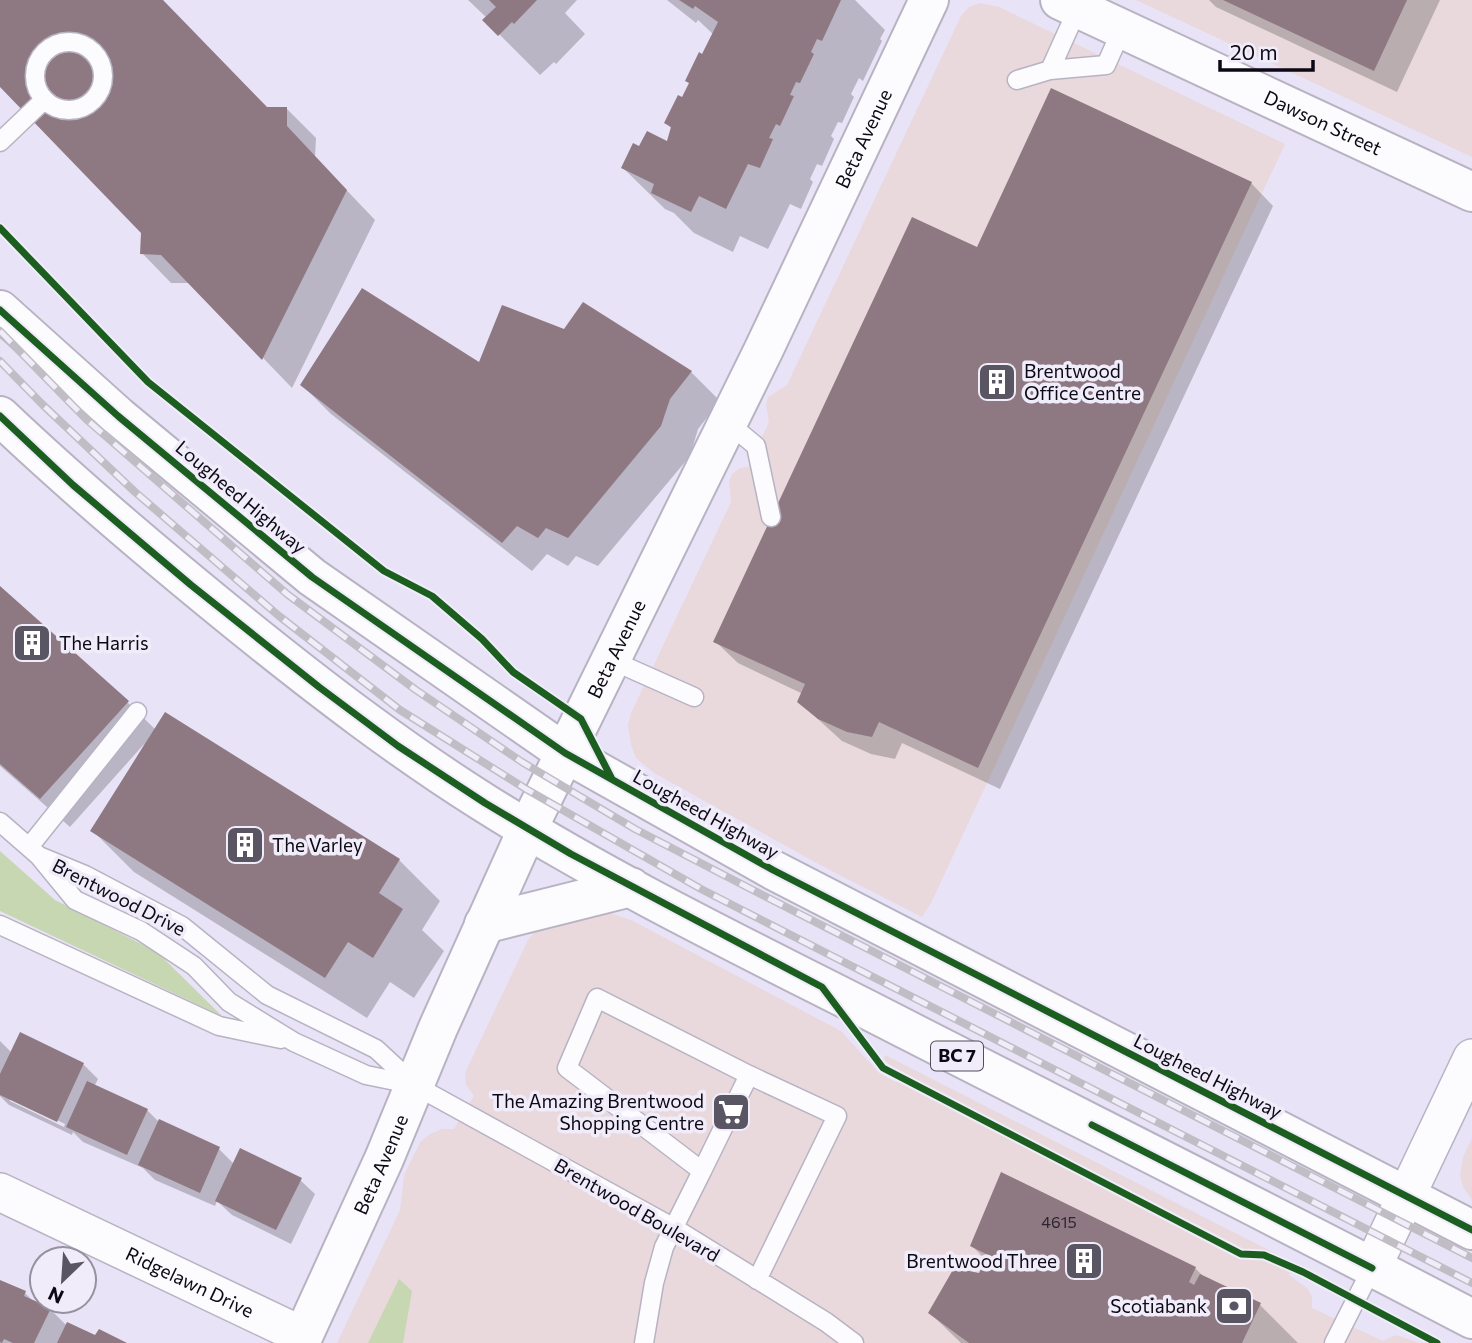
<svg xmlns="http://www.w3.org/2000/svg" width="1472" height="1343" font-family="Commissioner,sans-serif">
<rect width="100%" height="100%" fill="#e8e3f6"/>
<path fill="#e9d9dd" d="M1136,0H1472V157Z
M980,3L999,7L1285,144L931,903L922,917L824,867L654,773L636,758L631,745L628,725L631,713L731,502L729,482L732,474L740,468L748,467L769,422L766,405L768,397L787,385L961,16L969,7Z
M604,911L631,920L841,1031L878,1072L895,1082L902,1072L889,1064L884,1059L885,1055L1294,1263L1289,1275L1308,1289L1312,1298V1308L1383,1341L1396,1335L1420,1343H337L400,1210L404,1175L417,1149L420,1142L430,1134L442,1129H454L474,1096L466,1085L465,1073L528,940L536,930Z
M1472,1138V1200L1463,1187L1460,1176L1463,1157Z"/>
<path fill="#c6d7b2" d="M0,851L55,900L157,952L222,1016L0,911Z
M399,1279L412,1291L403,1343H368Z"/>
<path fill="#0003" fill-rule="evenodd" d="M0,0H162L267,109H287L316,138L315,157L375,220L292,388L191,283H171L142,253V232L0,85Z
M468,0H577L565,13L585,34L556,64L554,62L540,75L485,20L487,18Z
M667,0H855L885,30L880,39L882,41L863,81L859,78L851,94L854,97L842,123L838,122L831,136L834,139L822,166L817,164L810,179L813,182L801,209L790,204L768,249L740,236L733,252L694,233L674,213L665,209L623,168L640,148L668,144L672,129L666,123L683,99L714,35L698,20L696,23Z
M1209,0H1440L1397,92L1216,7Z
M1251,183L1273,206L1000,789L902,743L895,759L871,754L842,741L799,702L803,694L738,663L715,641L978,249Z
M565,331L691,372L720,401L698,429L690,456L598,566L576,556L568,566L547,554L532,571L331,414L302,385L480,364Z
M0,588L127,702L156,730L399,860L440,901L422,930L444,951L414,998L390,982L367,1018L134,872L93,831L145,743L70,827L0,766Z
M0,1041L12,1053L83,1064L98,1079L94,1087L147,1110L158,1121L219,1149L234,1164L300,1180L315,1194L291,1244L232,1215L217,1201L215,1206L155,1180L143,1168L83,1142L73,1132L72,1135L9,1105L0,1096ZM10,1097L65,1124L64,1127L10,1101Z
M972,1246L1195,1268L1205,1278L1260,1305L1298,1343H961L930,1313L980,1275L987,1261Z
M0,1282L25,1293L34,1302L50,1309L67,1326L96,1338L123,1343H0Z"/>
<path fill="#8e7982" d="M0,0H163L267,107H287V126L347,190L262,360L161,255L140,254L141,233L0,87Z
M489,0H537L514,24L512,22L498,36L482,20L496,7Z
M679,0H841L822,41L817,39L811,52L814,54L800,83L796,82L790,95L794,96L780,126L776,124L769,138L773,139L760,168L748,164L726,209L699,196L691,212L651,193L654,184L621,168L633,143L639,146L647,131L667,141L671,127L664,123L678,95L682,97L689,83L685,81L699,52L702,54L718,22L695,6L693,9Z
M1223,0H1407L1374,71Z
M1051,88L1252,182L978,768L879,722L872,737L847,732L818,719L797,702L805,684L713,642L912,217L977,247Z
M362,288L479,362L502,305L564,329L583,302L692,371L670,399L661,426L568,538L546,528L538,538L517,526L502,543L300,385Z
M0,586L129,701L40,799L0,764Z
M165,712L400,859L379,893L403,909L373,958L348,942L325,978L90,831Z
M20,1032L84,1063L57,1122L0,1095V1074Z
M87,1081L148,1109L127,1155L66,1127Z
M159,1119L220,1147L200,1193L138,1165Z
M240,1148L302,1178L276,1230L215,1201Z
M1001,1172L1196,1267L1189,1282L1194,1285L1200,1274L1261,1303L1242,1343H969L928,1313L954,1268L979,1273L988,1255L970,1246Z
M0,1280L26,1291L24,1296L51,1308L34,1343H13L4,1339L2,1343L0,1342Z
M67,1322L95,1335L99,1329L127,1343H57Z"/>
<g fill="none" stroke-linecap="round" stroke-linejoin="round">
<defs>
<path id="service" d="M35 76a34 34 0 1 1 68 0a34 34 0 1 1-68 0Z
M1050,70L1078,8
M1017,80L1050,70L1106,65L1122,29
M0,142L44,100
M727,422L756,446L771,517
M611,660L694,697
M0,822L39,856L75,900L141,931L194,966L229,1002L294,1042L366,1075L415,1085
M29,847L137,712
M39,856L85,875L182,926L267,995L376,1049L416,1086L674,1228L826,1322L854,1343
M0,925L219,1026L281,1039
M749,1075L702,1171L567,1068L597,998L749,1075L837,1116L757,1280
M644,1343L654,1283L664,1247L702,1171
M1334,1343L1372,1268"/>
<g id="minor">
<path id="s1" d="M0,1192L303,1336"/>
<path d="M1372,1268L1472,1058"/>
</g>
<g id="tertiary">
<path id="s2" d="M1060,0L1472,192"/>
<path id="s3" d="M300,1343L384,1159L438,1028L528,828L763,351L929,0"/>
</g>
<path id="primary" d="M0,310L118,416L312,577L565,753L773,870L1472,1230
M0,416C78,490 160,559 244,627C321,689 399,749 483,802C608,881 742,946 874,1013C1073,1115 1274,1215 1472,1319
M484,924L631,887"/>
</defs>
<use href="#service" stroke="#b8b3c2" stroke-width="21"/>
<use href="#minor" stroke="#b8b3c2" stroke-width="40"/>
<use href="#tertiary" stroke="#b8b3c2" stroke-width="42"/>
<use href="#primary" stroke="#b8b3c2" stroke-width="42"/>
<use href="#service" stroke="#fcfbfe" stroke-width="18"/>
<use href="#minor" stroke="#fcfbfe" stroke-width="37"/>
<use href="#tertiary" stroke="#fcfbfe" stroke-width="38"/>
<use href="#primary" stroke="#fcfbfe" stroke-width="38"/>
<defs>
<path id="rail" d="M0,331L86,419L287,594L416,690L522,762L635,829L747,887L1472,1258
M0,361L43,405L135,492L279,616L400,710L526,789L701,889L1472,1283"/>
</defs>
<use href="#rail" stroke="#c0bec4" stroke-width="8"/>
<use href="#rail" stroke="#f0ecfa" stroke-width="5" stroke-dasharray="16" stroke-linecap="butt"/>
<defs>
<path id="cycleway" d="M0,228L148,382L384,571L432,596L482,639L513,672L581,719L612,779
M0,310L118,416L312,577L565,753L773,870L1472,1230
M0,416L73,485L191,585L319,687L398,746L485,803L571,854L822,987L883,1068L1241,1254L1264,1255L1303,1272L1437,1343
M1092,1125L1372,1268"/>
</defs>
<use href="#cycleway" stroke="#f0ecfa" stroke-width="11"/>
<use href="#cycleway" stroke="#1b5e20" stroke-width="7"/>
</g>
<defs>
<symbol id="building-square" viewBox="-11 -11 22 22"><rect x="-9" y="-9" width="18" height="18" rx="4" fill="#5a5563" stroke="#f0ecfa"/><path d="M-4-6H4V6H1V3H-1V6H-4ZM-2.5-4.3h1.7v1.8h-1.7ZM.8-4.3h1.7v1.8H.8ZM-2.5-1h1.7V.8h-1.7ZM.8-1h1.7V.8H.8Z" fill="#fff"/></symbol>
<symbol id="supermarket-square" viewBox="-11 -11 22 22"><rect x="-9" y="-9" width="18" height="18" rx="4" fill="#5a5563" stroke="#f0ecfa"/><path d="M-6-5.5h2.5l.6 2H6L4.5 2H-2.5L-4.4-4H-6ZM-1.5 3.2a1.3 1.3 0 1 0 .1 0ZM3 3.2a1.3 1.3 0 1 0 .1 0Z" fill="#fff"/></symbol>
<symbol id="bank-square" viewBox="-11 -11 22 22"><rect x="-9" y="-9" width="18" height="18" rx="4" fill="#5a5563" stroke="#f0ecfa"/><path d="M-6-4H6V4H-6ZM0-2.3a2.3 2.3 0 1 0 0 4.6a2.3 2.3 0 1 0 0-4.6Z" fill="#fff"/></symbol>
</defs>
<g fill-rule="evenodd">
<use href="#building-square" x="975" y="360" width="44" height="44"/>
<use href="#building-square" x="10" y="621" width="44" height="44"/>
<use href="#building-square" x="223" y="823" width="44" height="44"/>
<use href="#supermarket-square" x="709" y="1090" width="44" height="44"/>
<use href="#building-square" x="1062" y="1239" width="44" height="44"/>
<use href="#bank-square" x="1212" y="1284" width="44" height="44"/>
</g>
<g text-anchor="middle" stroke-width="7" stroke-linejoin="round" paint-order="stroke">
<g font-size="16" fill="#2d2530">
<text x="1059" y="1228">4615</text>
</g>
<rect fill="#f0ecfa" stroke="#514d59" stroke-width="2" x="931" y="1041.5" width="52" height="29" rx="5"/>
<g font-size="18" font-weight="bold" fill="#0d0914">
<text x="957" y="1062">BC 7</text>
</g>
<g font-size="19" fill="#0d0914" stroke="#f0ecfa">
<text dy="7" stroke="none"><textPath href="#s2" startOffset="290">Dawson Street</textPath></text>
<text dy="7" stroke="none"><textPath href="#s3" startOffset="1330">Beta Avenue</textPath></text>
<text transform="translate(241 497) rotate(40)" y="7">Lougheed Highway</text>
<text dy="7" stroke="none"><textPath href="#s3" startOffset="763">Beta Avenue</textPath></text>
<text transform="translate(706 814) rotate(29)" y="7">Lougheed Highway</text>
<text transform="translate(119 897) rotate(27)" y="7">Brentwood Drive</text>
<text transform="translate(1208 1076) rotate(27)" y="7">Lougheed Highway</text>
<text dy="7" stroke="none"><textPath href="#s3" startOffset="196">Beta Avenue</textPath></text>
<text transform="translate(637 1210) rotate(30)" y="7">Brentwood Boulevard</text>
<text dy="7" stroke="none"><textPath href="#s1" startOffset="210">Ridgelawn Drive</textPath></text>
</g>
<g font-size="19" fill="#0d0914" stroke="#f0ecfa" text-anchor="start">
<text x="1024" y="378">Brentwood<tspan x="1024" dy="22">Office Centre</tspan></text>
<text x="59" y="650">The Harris</text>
<text x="272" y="852">The Varley</text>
<text x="704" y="1108" text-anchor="end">The Amazing Brentwood<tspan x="704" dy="22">Shopping Centre</tspan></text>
<text x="1057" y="1268" text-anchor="end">Brentwood Three</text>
<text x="1207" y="1313" text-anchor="end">Scotiabank</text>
</g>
</g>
<g transform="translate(63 1280) rotate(205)"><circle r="33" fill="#f0ecfa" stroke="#95919e" stroke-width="2"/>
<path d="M0-5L12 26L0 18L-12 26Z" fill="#5a5563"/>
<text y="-10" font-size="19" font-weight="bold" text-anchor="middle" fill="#0d0914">N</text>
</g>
<path d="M1220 60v10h93v-10" fill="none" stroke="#0d0914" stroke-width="3.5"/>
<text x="1230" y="60" font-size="21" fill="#0d0914" stroke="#f0ecfa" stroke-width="5" paint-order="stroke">20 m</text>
</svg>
